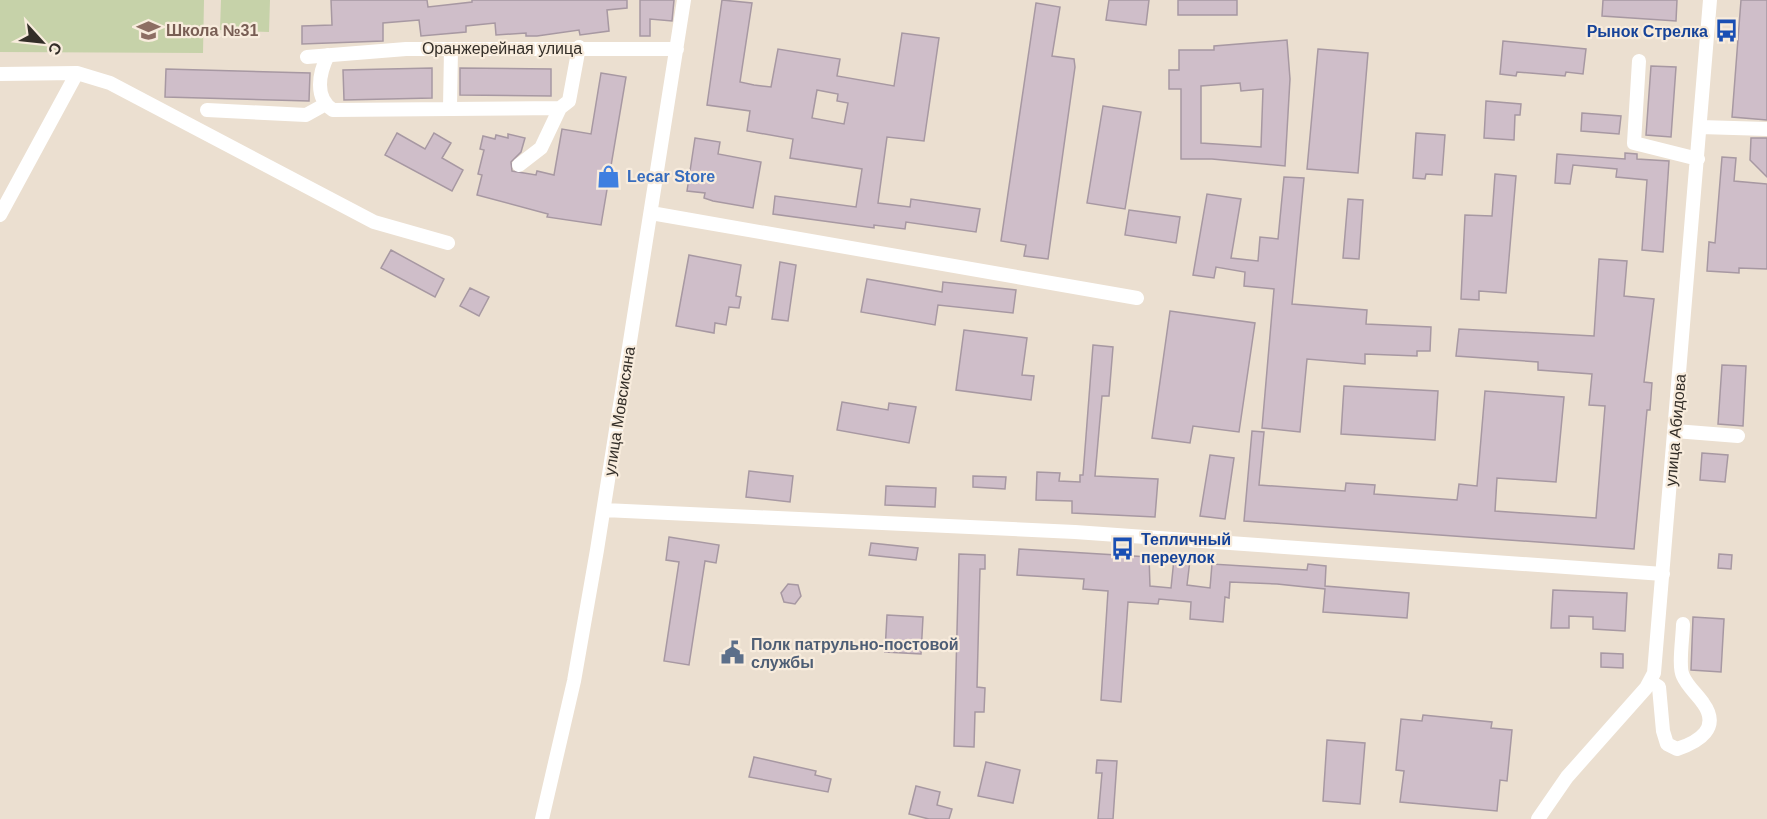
<svg xmlns="http://www.w3.org/2000/svg" width="1767" height="819" font-family="Arial,sans-serif">
<rect width="100%" height="100%" fill="#ebdfd0"/>
<path fill="#c6d2a9" d="M0,0H204L203,53L0,52Z
M221,0H270L269,32L220,30Z"/>
<path fill="#cfbec9" stroke="#a798a2" stroke-width="1.5" fill-rule="evenodd" d="M331,0H427L428,7L472,2V0H627V8L607,10L609,31L580,35L579,30L537,36H526V33L496,35L495,23L466,26V32L421,36L419,20L383,23V41L302,44V26L332,25Z
M640,0H674L672,21L650,19V36H640Z
M722,0L752,3L740,82L754,85L771,87L778,49L840,59L837,76L894,86L902,33L939,38L924,141L887,137L878,203L910,207L911,199L980,209L976,232L906,222L905,229L874,225V228L773,214L775,196L856,207L862,169L790,158L793,139L747,131L750,111L707,105ZM817,90L838,94L837,101L848,103L844,124L812,118Z
M1109,0H1149L1146,25L1106,20Z
M1178,0H1237V15H1178Z
M1603,0H1677L1676,21L1602,16Z
M1741,0H1767V120L1732,117Z
M1036,3L1060,7L1052,56L1074,59L1075,67L1048,259L1024,256L1026,245L1001,241Z
M1287,40L1290,79L1285,166L1212,159H1181V89H1169V70H1179V50H1214V46ZM1240,83L1241,91L1263,89L1261,147L1201,143V86Z
M1503,41L1586,49L1583,74L1566,72L1565,76L1517,72L1516,76L1500,74Z
M1318,49L1368,53L1358,173L1307,169Z
M1651,66L1676,67L1671,137L1646,135Z
M432,68V98L344,100L343,70Z
M460,68L551,69V96L460,95Z
M166,69L310,73L309,101L165,97Z
M601,73L626,77L601,225L547,217L548,214L477,195L482,175L478,174L484,150L480,149L483,136L495,139L496,135L508,138V134L525,138L521,152L511,162L512,171L536,175L537,171L554,175L562,129L591,134Z
M1486,101L1521,104L1520,115H1515L1514,140L1484,138Z
M1103,106L1141,112L1125,209L1087,203Z
M1582,113L1621,116L1619,134L1581,131Z
M397,133L425,149L434,133L451,143L442,158L463,170L452,191L385,155Z
M1416,133L1445,135L1442,175L1426,174L1425,179L1413,178Z
M695,138L720,142L718,154L761,162L753,208L713,201L704,198L705,193L687,191Z
M1751,138H1767V177L1750,160Z
M1625,153L1637,154V159L1669,161L1663,252L1642,250L1647,180L1616,177L1617,169L1573,165L1570,184L1555,183L1557,154L1625,159Z
M1722,157L1736,158L1734,181L1767,184V269L1739,268V273L1707,271L1709,242L1715,243Z
M1495,174L1516,176L1506,293L1479,291V300L1461,299L1465,215L1492,216Z
M1284,177L1304,178L1292,304L1367,310L1366,324L1431,327L1430,351H1417V356L1365,354V364L1307,359L1300,432L1262,428L1274,289L1244,286L1245,272L1216,267L1214,278L1193,275L1207,194L1241,199L1231,258L1258,261L1260,237L1278,239Z
M1348,199L1363,200L1359,259L1343,258Z
M1129,210L1180,217L1176,243L1125,235Z
M391,250L444,279L435,297L381,268Z
M689,255L741,265L736,296L741,297L739,308L729,307L726,325L715,323L714,333L676,326Z
M1599,259L1627,261L1624,296L1654,299L1644,382L1652,383L1650,410H1647L1634,549L1244,521L1252,431L1264,432L1259,485L1345,491L1346,483L1375,485L1374,494L1457,500L1459,484L1477,486L1485,391L1564,397L1556,482L1497,478L1495,511L1596,518L1605,406L1589,405L1592,374L1538,370V362L1456,356L1459,329L1594,336Z
M780,262L796,265L788,321L772,319Z
M867,279L942,292L943,282L1016,290L1013,313L938,305L935,325L861,312Z
M470,288L489,297L479,316L460,306Z
M1170,311L1255,323L1239,432L1193,426L1190,443L1152,438Z
M964,330L1027,338L1022,375L1034,376L1031,400L956,390Z
M1093,345L1113,347L1109,396H1102L1095,476L1158,479L1155,517L1072,513V501L1036,500L1037,472L1060,473L1059,481L1080,482V475H1083Z
M1722,365L1746,366L1743,426L1718,424Z
M1344,386L1438,391L1435,440L1341,434Z
M842,402L888,410L889,403L916,407L909,443L837,430Z
M1702,453L1728,455L1725,482L1700,480Z
M1210,455L1234,458L1225,519L1200,516Z
M749,471L793,476L790,502L746,497Z
M973,476L1006,477L1005,489L973,487Z
M886,486L936,488L935,507L885,505Z
M669,537L719,545L716,563L705,561L689,665L664,661L679,562L666,560Z
M871,543L918,548L916,560L869,555Z
M1019,549L1149,557L1150,586L1171,588L1174,559L1190,560L1187,585L1210,588L1212,564L1307,570L1308,564L1326,566L1325,586L1409,593L1407,618L1323,612L1325,589L1277,584L1230,582L1229,598L1225,597L1223,622L1190,619L1191,602L1159,599L1158,604L1128,602L1121,702L1101,700L1108,591L1083,589L1084,579L1017,575Z
M959,554L985,555V569H980L977,687L985,688L984,712H975L974,747L954,746Z
M1719,554L1732,555L1731,569L1718,568Z
M788,584L798,585L801,596L795,604L784,602L781,593Z
M1553,590L1627,593L1625,631L1593,629V617L1569,616V628H1551Z
M887,615L923,617L921,654L885,652Z
M1693,617L1724,619L1721,672L1691,670Z
M1601,653L1623,654V668L1601,667Z
M1423,715L1492,722L1491,728L1512,730L1507,781L1500,780L1497,811L1400,802L1404,771L1396,770L1401,719L1422,721Z
M1327,740L1365,743L1360,804L1323,801Z
M754,757L816,771L815,775L831,779L828,792L749,777Z
M1097,760L1117,761L1113,819H1098L1102,773H1096Z
M986,762L1020,770L1013,803L978,796Z
M916,786L940,792L937,805L952,809L949,819H929L909,814Z"/>
<g fill="none" stroke-linecap="round" stroke-linejoin="round">
<path stroke="#fff" stroke-width="14" d="M328,55C319,73 314,98 333,110L560,108L569,101L579,47
M307,57L406,49H677
M1639,61L1634,143L1698,159
M0,74L77,73L110,83L374,222L448,243
M450,107L451,49
M207,110L306,115L324,105
M1700,127L1767,129
M519,165L541,148L560,108
M651,213L1137,298
M0,215L77,73
M1675,431L1738,436
M604,510L1075,532L1663,574
M1651,682L1659,687L1663,731L1667,744L1677,749C1699,742 1721,728 1703,703C1697,694 1687,686 1683,676C1678,667 1683,636 1683,624
M542,819L574,681L597,550L684,0
M1538,819L1567,777L1646,688L1654,673L1710,0"/>
</g>
<defs>
<symbol id="school-bare" viewBox="-9 -9 18 18"><path d="M0-5L7-2L0 1L-7-2ZM-4 1L0 2.5L4 1V4Q0 6-4 4Z" fill="#8d6e63" stroke="#f8ecdd" stroke-width="2.5" paint-order="stroke"/></symbol>
<symbol id="bus-bare" viewBox="-9 -9 18 18"><path d="M-5-6H5V4H4V6H2V4H-2V6H-4V4H-5ZM-3.5-4V0h7V-4ZM-3.5 1.2v1.5H-2V1.2ZM2 1.2v1.5H3.5V1.2Z" fill="#1a4fb4" stroke="#f8ecdd" stroke-width="2.5" paint-order="stroke"/></symbol>
<symbol id="shop-bare" viewBox="-9 -9 18 18"><path d="M-5-2.5h2.3a2.7 3.5 0 0 1 5.4 0H5L5.5 6h-11ZM-1.5-2.5h3a1.5 2.3 0 0 0-3 0Z" fill="#3f7fe0" stroke="#f8ecdd" stroke-width="2.5" paint-order="stroke"/></symbol>
<symbol id="civic-bare" viewBox="-9 -9 18 18"><path d="M-.6-6.5H3V-4.5H.6V-3L4-1V1h2V6H-6V1h2V-1L-.6-3ZM-1.2 2.5V6h2.4V2.5Z" fill="#5c6f8a" stroke="#f8ecdd" stroke-width="2.5" paint-order="stroke"/></symbol>
</defs>
<g fill-rule="evenodd">
<use href="#school-bare" x="132" y="14" width="33" height="33"/>
<use href="#bus-bare" x="1710" y="14" width="33" height="33"/>
<use href="#shop-bare" x="592" y="160" width="33" height="33"/>
<use href="#bus-bare" x="1106" y="532" width="33" height="33"/>
<use href="#civic-bare" x="716" y="636" width="33" height="33"/>
</g>
<g text-anchor="middle" stroke-width="4.5" stroke-linejoin="round" paint-order="stroke">
<g font-size="16" font-weight="bold" fill="#785e54" stroke="#f8ecdd" text-anchor="start">
<text x="166" y="36">Школа №31</text>
</g>
<g font-size="16" font-weight="bold" fill="#164399" stroke="#f8ecdd" text-anchor="end">
<text x="1708" y="37">Рынок Стрелка</text>
<text x="1141" y="545" text-anchor="start">Тепличный<tspan x="1141" dy="18">переулок</tspan></text>
</g>
<g font-size="16" fill="#332e28" stroke="#f8ecdd">
<text x="502" y="54">Оранжерейная улица</text>
<text transform="translate(619 411) rotate(-81)" y="6">улица Мовсисяна</text>
<text transform="translate(1675 430) rotate(-85)" y="6">улица Абидова</text>
</g>
<g font-size="16" font-weight="bold" fill="#366cbe" stroke="#f8ecdd" text-anchor="start">
<text x="627" y="182">Lecar Store</text>
</g>
<g font-size="16" font-weight="bold" fill="#4e5e75" stroke="#f8ecdd" text-anchor="start">
<text x="751" y="650">Полк патрульно-постовой<tspan x="751" dy="18">службы</tspan></text>
</g>
</g>
<g transform="translate(42 42) rotate(117)" stroke="#f8ecdd" stroke-width="4.5" paint-order="stroke">
<path d="M0-4.5L10 22L0 15L-10 22Z" fill="#332e28"/>
<text y="-9" font-size="16" font-weight="bold" text-anchor="middle" fill="#332e28">С</text>
</g>
</svg>
